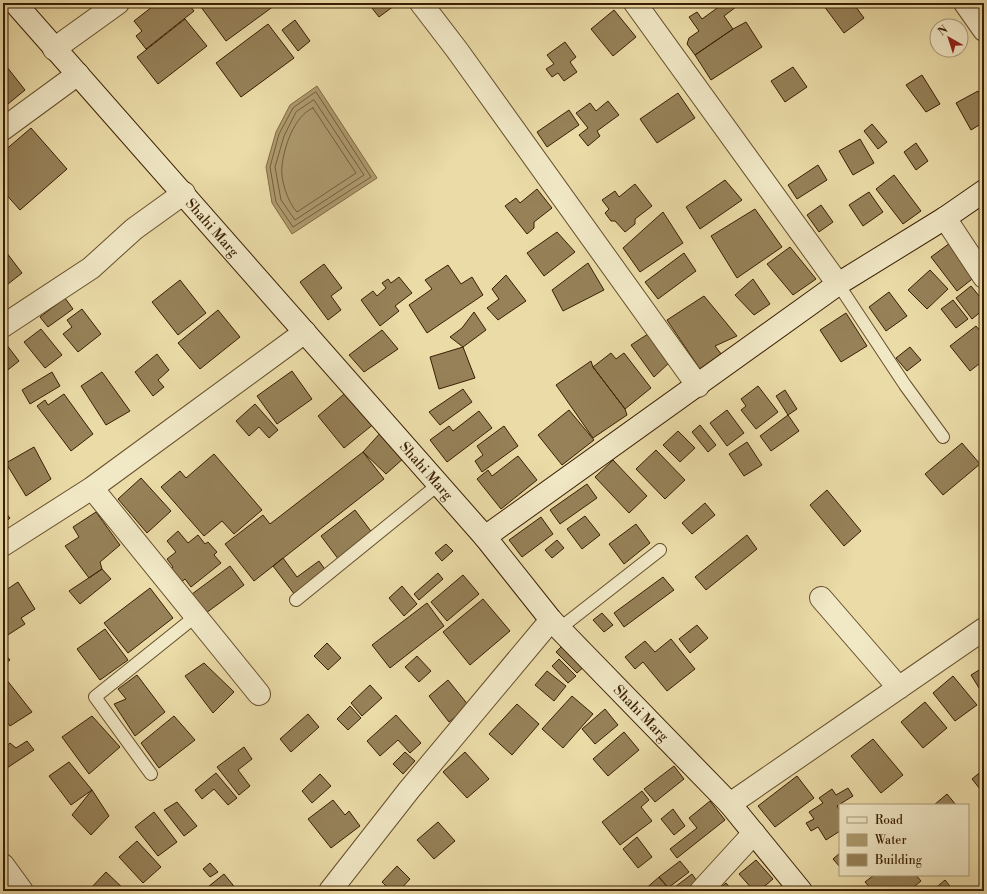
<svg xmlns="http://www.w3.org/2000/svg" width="987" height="894" font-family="'Libre Bodoni',serif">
<rect width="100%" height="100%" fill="#eadba7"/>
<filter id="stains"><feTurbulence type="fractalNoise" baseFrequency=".005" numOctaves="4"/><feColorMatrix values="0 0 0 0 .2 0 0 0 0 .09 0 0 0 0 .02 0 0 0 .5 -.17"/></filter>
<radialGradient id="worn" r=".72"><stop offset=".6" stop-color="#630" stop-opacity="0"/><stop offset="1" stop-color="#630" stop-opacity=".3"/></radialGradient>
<path fill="#ae9b6f" stroke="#806944" d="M317,86L377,178L292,234L272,203L266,167L276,132L290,105Z"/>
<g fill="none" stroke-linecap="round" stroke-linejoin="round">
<path stroke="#745d39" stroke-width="1" d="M316,92L371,177L293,227L276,202L270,167L279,134L293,108Z
M314,100L364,175L295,220L281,200L275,167L284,136L296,112Z
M313,108L356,173L297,212C288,203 280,179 282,166C284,147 294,116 313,108Z"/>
</g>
<path fill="#968158" stroke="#3a1f03" d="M157,3H188L194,11L146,49L136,36L142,31L134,21Z
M207,3H278L226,41L201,7Z
M368,3H398L379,17Z
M719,3L740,4L724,16L733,29L695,55L687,44L689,38L699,31L689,17L697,12L702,19L720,6Z
M828,3H853L864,18L844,33L824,6Z
M614,10L636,37L613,56L591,29Z
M185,19L207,46L158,84L137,57Z
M295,20L310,41L298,51L282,30Z
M746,22L762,47L711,80L695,55L733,29Z
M268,24L294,58L241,97L216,63Z
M565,42L576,57L570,62L577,72L564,81L558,73L552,77L546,69L554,64L547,55Z
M3,62L25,90L3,108Z
M793,67L807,87L785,102L771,81Z
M922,75L940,104L926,112L906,85Z
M978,91L984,101V122L971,130L956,103Z
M678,93L695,118L657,143L640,119Z
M608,101L619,115L597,131L600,136L588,146L579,135L588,128L576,113L590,103L596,111Z
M569,110L579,125L547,147L537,132Z
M872,124L887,142L878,149L864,131Z
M31,128L67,169L20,210L3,191V152Z
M860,139L874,163L853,175L839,151Z
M916,143L928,161L916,170L904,152Z
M818,165L827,180L797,199L788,185Z
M894,175L921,211L903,224L876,189Z
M725,180L742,200L700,229L686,207Z
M635,184L652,206L635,219V224L625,232L615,221H611L605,213L609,209L602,200L615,191L619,197Z
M537,189L552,208L534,222V228L527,234L505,206L516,198L520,203Z
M869,192L883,212L863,226L849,205Z
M821,205L833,222L819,232L807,215Z
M755,209L782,247L737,278L711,236Z
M663,212L683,243L640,272L623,248Z
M557,232L575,252L544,276L527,253Z
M950,243L976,276L957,291L931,257Z
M790,247L816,279L793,295L767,264Z
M3,248L22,273L3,288Z
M684,253L696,271L658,299L645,282Z
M588,263L604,290L563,311L552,290Z
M324,264L342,288L331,296L341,310L328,320L300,282Z
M448,265L461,284L472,277L483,295L427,333L409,305L432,289L425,280Z
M930,270L948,289L927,309L908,290Z
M506,275L526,301L498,320L487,308L499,299L492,289Z
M399,277L412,293L395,306L399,311L380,326L361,300L373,291L377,296L386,288L382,283L388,279L391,283Z
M753,279L770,304L754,315L735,295Z
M180,280L206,313L178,335L152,302Z
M971,286L984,302V309L972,319L956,298Z
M889,292L907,316L886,331L869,307Z
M704,296L737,336L715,346L725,359L702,372L667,320Z
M65,298L73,309L48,327L40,317Z
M953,300L968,319L956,328L941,309Z
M82,309L101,334L78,352L63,334L72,327L67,320Z
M218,310L240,337L200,369L178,343Z
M474,312L486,330L463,347L450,337L462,328Z
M846,313L867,346L841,362L820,330Z
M976,326L984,336V360L970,371L950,346Z
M41,329L62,355L45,368L24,342Z
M382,330L398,349L364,372L349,355Z
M651,332L671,361L654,377L631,345Z
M3,340L19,361L4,373L3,371Z
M463,347L475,378L439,389L430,357Z
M910,347L921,360L907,371L896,358Z
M611,353L616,359L624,353L651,388L625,409L593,367Z
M157,354L169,370L158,380L164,387L153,396L135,372Z
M591,361L593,367L625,409L627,415L593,438L556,385Z
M292,371L312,399L277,424L257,396Z
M52,372L60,386L30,404L22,390Z
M102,372L130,411L106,425L81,386Z
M758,386L778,412L756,429L741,410L746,406L741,399Z
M463,389L472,402L440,425L429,412Z
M349,390L375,423L344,448L318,416Z
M785,390L797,409L788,415L776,396Z
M64,394L93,434L71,451L37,406L45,400L48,405Z
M255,404L278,430L269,438L259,427L249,436L236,421Z
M569,410L594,440L562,465L538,435Z
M727,410L744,433L727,446L710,423Z
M479,411L492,428L447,462L430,440L449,426L453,431Z
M788,415L799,431L771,451L760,436Z
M700,425L716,445L708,452L692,432Z
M504,426L518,446L482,472L475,461L483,455L477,446Z
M383,430L405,457L386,474L363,452Z
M678,431L695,448L680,462L663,445Z
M747,442L762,465L744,476L729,454Z
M962,443L980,464L943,495L925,474Z
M34,447L51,479L26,496L6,463Z
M656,450L685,480L665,499L636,469Z
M363,452L384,479L254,581L225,544L263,515L270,524Z
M214,454L262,510L234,534L222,521L204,536L161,487L180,471L186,478Z
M518,456L537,480L501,509L477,479L488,470L492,476Z
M613,460L647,496L629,513L595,477Z
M141,478L171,511L147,533L118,499Z
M587,484L597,498L560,524L550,510Z
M827,490L861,531L844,546L810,505Z
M705,503L715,515L692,534L682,523Z
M3,510L10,518L3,525Z
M355,510L373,534L339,560L321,536Z
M96,512L120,545L100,562L102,569L89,578L65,546L79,537L73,527Z
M585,516L600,535L582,549L567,529Z
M541,517L553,534L522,557L509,540Z
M636,524L650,543L624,564L609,544Z
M178,531L188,543L198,535L205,544L208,542L217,552L214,555L221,563L191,587L185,579L180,583L169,570L173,567L167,559L176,552L167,541Z
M747,535L757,549L706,590L695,577Z
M557,540L564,548L552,558L545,550Z
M446,544L453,551L442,561L435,553Z
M283,558L297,577L319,561L326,571L295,595L273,566Z
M230,566L244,585L206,613L192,594Z
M102,569L111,579L80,604L69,591Z
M438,573L443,579L419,600L414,594Z
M463,575L479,594L447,621L431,602Z
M663,577L674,590L624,627L614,613Z
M18,582L35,609L21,618L25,624L3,638V592Z
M402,586L417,604L404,616L389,598Z
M150,588L173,618L128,653L104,623Z
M483,599L510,631L470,665L443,632Z
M427,603L444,626L390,668L372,645Z
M602,613L613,625L604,632L593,620Z
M697,625L708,638L690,653L679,639Z
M105,629L128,660L100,680L77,649Z
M671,639L695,669L667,691L643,662L635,669L625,657L645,641L655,652Z
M566,642L587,664L577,673L556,652Z
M327,643L341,658L328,670L314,656Z
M3,652L10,660L3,665Z
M417,656L431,671L419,682L405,667Z
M559,659L576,676L568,683L552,666Z
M204,663L234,692L213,713L185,676Z
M984,667V696L971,675Z
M547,671L566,686L554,701L535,685Z
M137,675L165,712L135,736L114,704L126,699L118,689Z
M953,676L977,705L955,721L933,693Z
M6,679L32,712L10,726L3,717V681Z
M448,680L469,706L449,722L429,696Z
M370,685L382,698L362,716L351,703Z
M572,696L593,714L563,748L542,729Z
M925,702L947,728L923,748L901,722Z
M517,704L539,724L512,755L489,734Z
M350,706L361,718L348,730L337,719Z
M605,709L618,725L595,744L582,729Z
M308,714L319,727L291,752L280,739Z
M396,715L421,743L410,753L398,740L380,756L367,741Z
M92,716L120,747L89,774L62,737Z
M174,716L195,740L159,768L141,743Z
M624,732L639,750L608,776L593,759Z
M873,739L903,775L881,793L851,756Z
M27,741L34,750L7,768L3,763V756L6,754L3,749L10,743L16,748Z
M244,747L252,759L238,770L250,786L239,795L217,767Z
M405,752L415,761L403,774L393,764Z
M465,752L489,779L467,798L443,772Z
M69,762L92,790L71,805L49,776Z
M674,766L684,779L655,802L644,789Z
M984,769V794L972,779Z
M216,773L237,798L228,805L214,789L202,799L195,790Z
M320,774L331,786L312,803L302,791Z
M797,776L814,798L775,827L758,806Z
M848,788L853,796L837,806L840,810V831L826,840L818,827L811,831L806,823L814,819L809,812L823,803L819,798L832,789L836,795Z
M92,790L109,816L91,835L72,815Z
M642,791L649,800L641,807L652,821L620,845L602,822Z
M947,794L956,805H934Z
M333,800L345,815L349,811L360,826L331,848L308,819Z
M710,801L725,820L677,858L670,849L697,828L689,818Z
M177,802L197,826L184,836L164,810Z
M673,809L685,826L674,835L661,819Z
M154,812L177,842L158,856L135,827Z
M438,822L455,841L434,859L417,840Z
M637,837L652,857L638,868L623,849Z
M137,841L161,867L143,883L119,857Z
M840,853V867L833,859Z
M756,860L773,879L759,891H754L739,874Z
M680,861L689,872L668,888L659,877Z
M210,863L218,872L210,877L203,869Z
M397,866L410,879L399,891H391L382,882Z
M106,872L126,891H92L90,889Z
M224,874L237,890L203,891Z
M692,874L699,884L690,891H678L675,887Z
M874,875H916L921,881L909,891H873L865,882Z
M659,877L671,891H645L644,890Z
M945,880L954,891H932Z
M726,883L733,891H717Z"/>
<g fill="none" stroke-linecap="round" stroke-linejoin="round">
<defs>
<path id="lane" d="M838,284L905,385L943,437
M296,600L439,484
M559,629L660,550
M151,774L95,697L196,616"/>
<path id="street" d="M421,3L457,50L698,386
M635,3L838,284
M965,3L984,30
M54,49L118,3
M3,129L78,74
M945,218L984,277
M3,326L91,268L134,229L184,193
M92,488L259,694
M3,545L92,488L305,332
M821,598L899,688
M730,804L984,629
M3,865L22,891
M330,891L409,790L551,620
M701,891L754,833"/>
<g id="secondary">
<path id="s1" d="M15,3L485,537L551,620L730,804L801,891"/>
<path d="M485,537L838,284L945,218L984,191"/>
</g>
</defs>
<use href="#lane" stroke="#664e2c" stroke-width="14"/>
<use href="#street" stroke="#664e2c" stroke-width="24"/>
<use href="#secondary" stroke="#3a1f03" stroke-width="24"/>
<use href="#lane" stroke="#f1e8c6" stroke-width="12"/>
<use href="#street" stroke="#f1e8c6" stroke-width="22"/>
<use href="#secondary" stroke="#f1e8c6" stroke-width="22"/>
</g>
<g text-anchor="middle" stroke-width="3" stroke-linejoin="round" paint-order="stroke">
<g font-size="14" fill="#3a1f03" stroke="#f1e8c6">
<text dy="5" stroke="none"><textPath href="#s1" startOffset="299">Shahi Marg</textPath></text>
<text dy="5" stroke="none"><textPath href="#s1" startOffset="623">Shahi Marg</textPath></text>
<text dy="5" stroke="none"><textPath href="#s1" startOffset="947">Shahi Marg</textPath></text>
</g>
</g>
<rect width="987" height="894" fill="none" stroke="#eadba7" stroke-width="16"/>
<rect x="4" y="4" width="979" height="886" fill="none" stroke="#3a1f03" stroke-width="2"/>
<rect x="8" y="8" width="971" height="878" fill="none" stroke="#3a1f03"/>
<rect x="839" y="804" width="130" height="72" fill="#f1e8c6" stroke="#a89878"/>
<rect x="847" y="817" width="20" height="6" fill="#f1e8c6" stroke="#a89878"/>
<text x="875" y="824" font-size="12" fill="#3a1f03">Road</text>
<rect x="847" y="834" width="20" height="12" fill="#ae9b6f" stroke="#a89878"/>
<text x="875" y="844" font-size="12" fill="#3a1f03">Water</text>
<rect x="847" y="854" width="20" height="12" fill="#968158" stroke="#a89878"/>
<text x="875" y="864" font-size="12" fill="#3a1f03">Building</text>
<g transform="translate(949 38) rotate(321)"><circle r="19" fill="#f1e8c6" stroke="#a89878"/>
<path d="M0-3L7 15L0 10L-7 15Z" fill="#8f2418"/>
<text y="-6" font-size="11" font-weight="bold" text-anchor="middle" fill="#3a1f03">N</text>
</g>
<rect width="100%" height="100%" filter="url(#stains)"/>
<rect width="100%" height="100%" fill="url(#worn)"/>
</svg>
